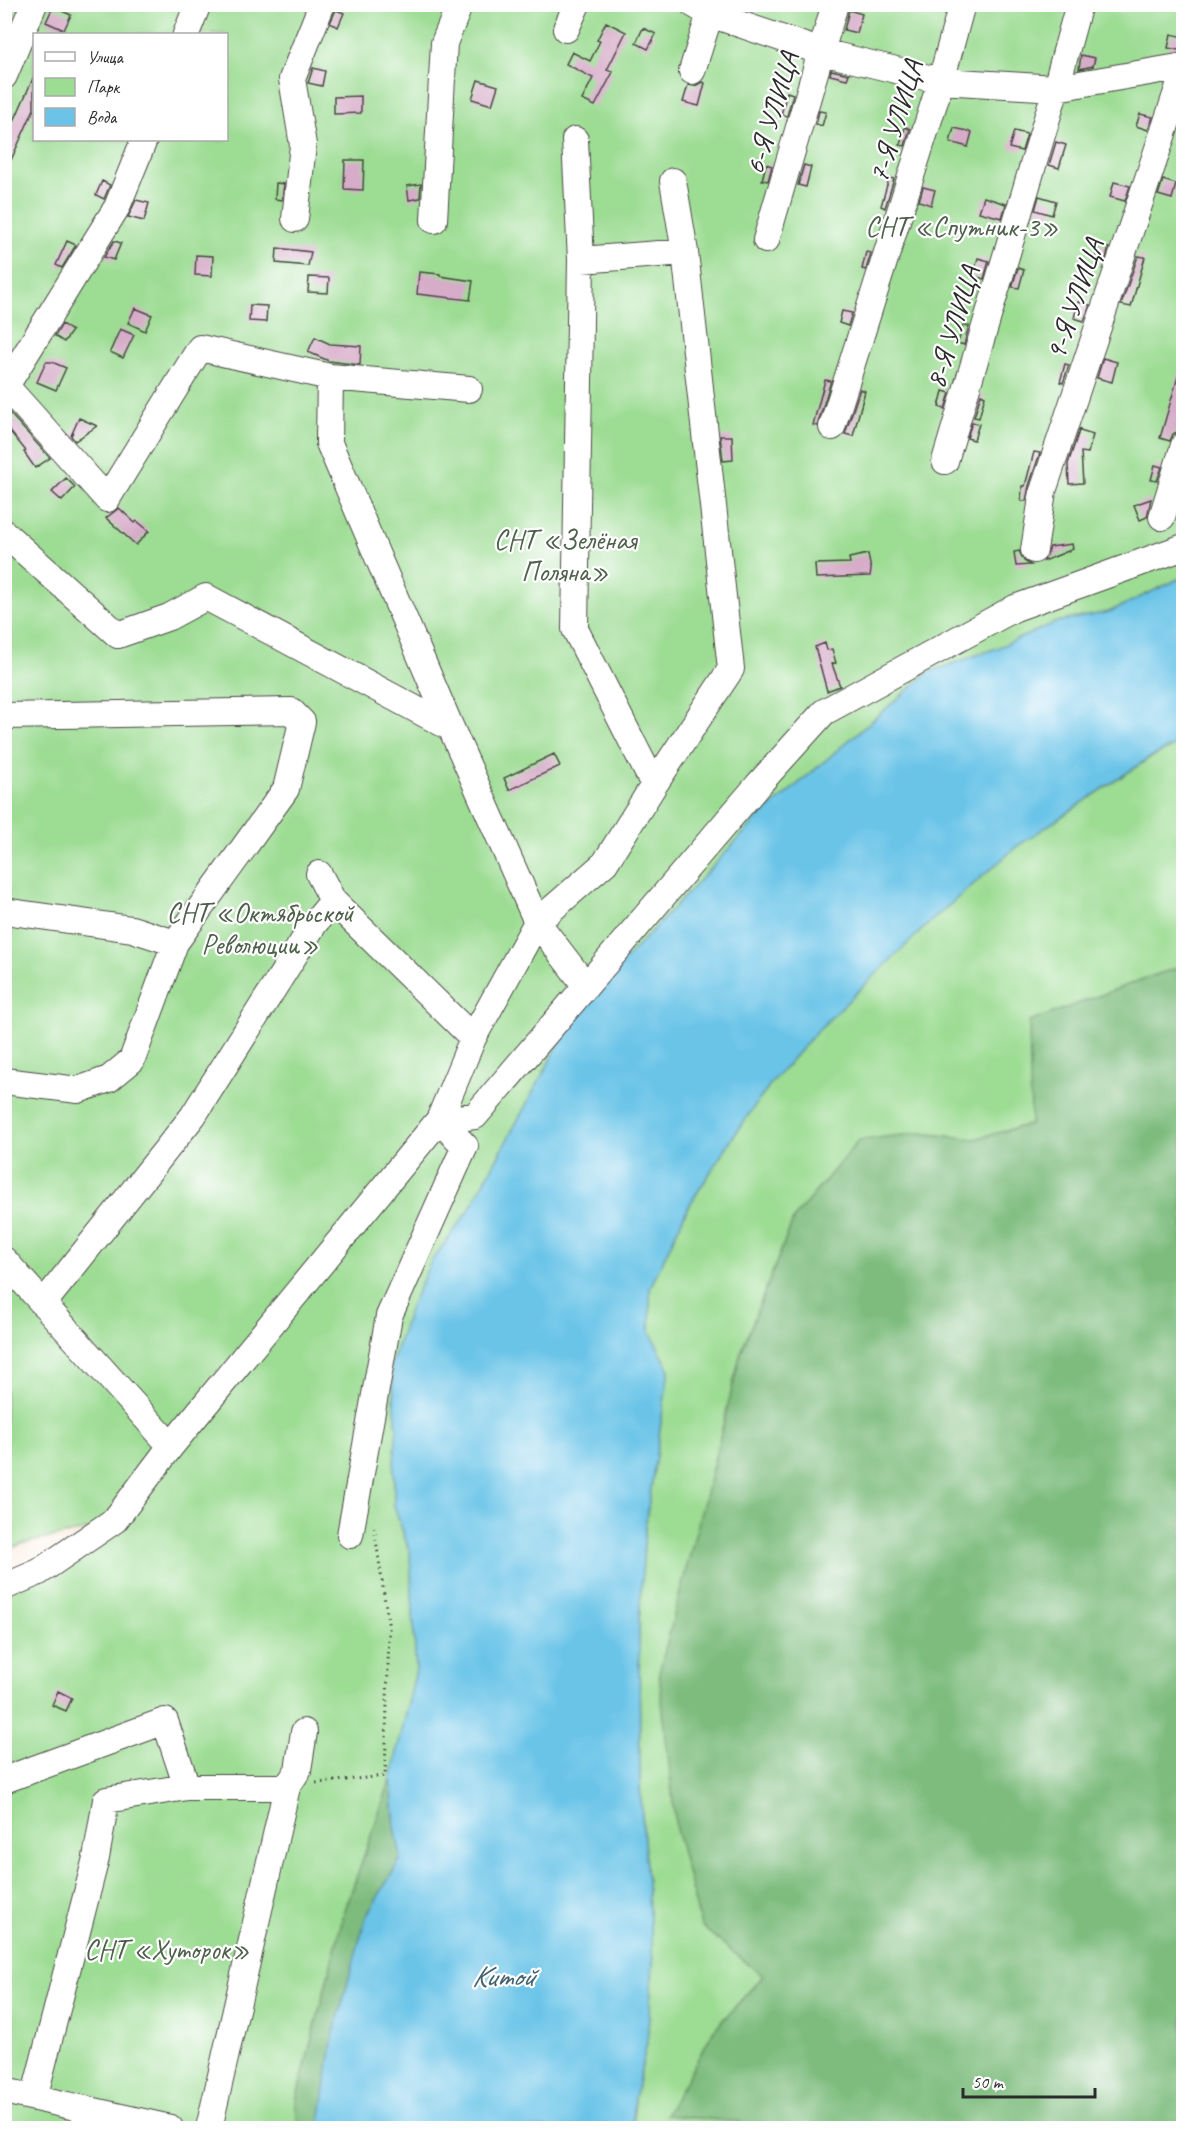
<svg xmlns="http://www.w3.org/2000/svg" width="1188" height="2133" font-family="Caveat,sans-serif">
<rect width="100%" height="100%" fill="#fff"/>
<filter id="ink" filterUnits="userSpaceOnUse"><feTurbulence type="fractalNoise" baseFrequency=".0167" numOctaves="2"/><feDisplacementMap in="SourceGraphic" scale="12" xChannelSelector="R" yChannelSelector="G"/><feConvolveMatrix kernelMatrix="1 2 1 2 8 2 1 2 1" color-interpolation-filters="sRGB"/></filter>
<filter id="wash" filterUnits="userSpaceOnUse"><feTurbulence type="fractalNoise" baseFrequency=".008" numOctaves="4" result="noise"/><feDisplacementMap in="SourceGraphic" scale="24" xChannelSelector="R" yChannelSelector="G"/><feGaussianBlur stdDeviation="1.35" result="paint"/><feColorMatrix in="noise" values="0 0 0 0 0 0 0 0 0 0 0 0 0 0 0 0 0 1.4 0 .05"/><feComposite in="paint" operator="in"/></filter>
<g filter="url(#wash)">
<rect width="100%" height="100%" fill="#f7e8d4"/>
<path fill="#9cdc93" stroke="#64845f" stroke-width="1.5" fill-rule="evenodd" d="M4,5H1183V577L1109,612L1057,622L997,648L929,672L756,820L577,1011L468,1212L431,1262L410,1307L391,1365L397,1429L394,1463V1505L410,1553L416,1670L391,1779L345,1910L296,2101L298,2128H5V1582L106,1526L21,1544L5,1552V551L19,557L4,544ZM34,34H226V140H34Z
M1183,741V966L1146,978L1030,1023L1032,1124L975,1139L920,1133L794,1218L741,1352L710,1478L701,1926L763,1976L714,2030L667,2115L740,2122V2128H633L635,2098L647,2042L653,1963L640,1787L639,1621L645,1528L669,1369L650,1332V1288L688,1207L733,1137L771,1083L818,1030L931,921L1016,847L1150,758Z"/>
<path fill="#7dbc7d" stroke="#547454" stroke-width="1.5" d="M1183,966V2128H740V2122L666,2115L714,2030L763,1976L701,1926L676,1829L659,1673L710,1478L741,1352L794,1218L859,1140L920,1133L975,1139L1031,1124L1029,1022L1146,978Z
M391,1779L395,1827L401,1858L366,1917L333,2036L319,2128H298L296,2101L345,1910Z"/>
<path fill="#6bc4e8" stroke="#4b788a" stroke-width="1.5" d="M1183,577V741L1149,758L1016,847L931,921L818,1030L771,1083L733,1137L688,1207L650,1288V1332L669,1369L645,1528L639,1621L640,1787L653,1963L647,2042L635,2098L632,2128H319L333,2036L366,1917L401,1858L395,1827L391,1779L416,1670L410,1553L394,1505V1463L397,1429L391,1365L410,1307L431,1262L468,1212L577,1011L756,820L929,672L997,648L1057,622L1109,612Z"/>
<g id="blocks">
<path fill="#d7acc9" d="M53,7L71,15L64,30L46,22Z
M336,10L344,13L338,27L330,23Z
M849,10L862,14L857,33L844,30Z
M606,22L626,32L607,70L613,72L595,106L582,100L593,78L566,64L572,52L590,61L600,41L597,40Z
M643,28L656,34L648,49L636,43Z
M1171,34L1184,37V51L1168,48Z
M1081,55L1095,58L1093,66L1079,69Z
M313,68L325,71L322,86L308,83Z
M831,70L849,74L847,79L830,75Z
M34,76V109L11,160L4,157V125L11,128Z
M478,80L498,86L492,105L472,99Z
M702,82L705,83L699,106L683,102L688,85L695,86Z
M787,92L793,94L787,116L781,115Z
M361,96V113L334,114V97Z
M819,111L826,112L822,126L816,124Z
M1140,114L1153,117L1148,130L1136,126Z
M905,127L910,129L905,146L900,145Z
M954,128L972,132L968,147L950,142Z
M1014,131L1027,134L1022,151L1009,148Z
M1056,142L1066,145L1059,168L1049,165Z
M345,160H364L363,190L344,189Z
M766,164L772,166L768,181L762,180Z
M804,165L811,167L806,187L798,185Z
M889,178L894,179L885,208L881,206Z
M1163,180L1176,184L1172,199L1158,195Z
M102,181L110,185L104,199L96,195Z
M1114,182L1130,186L1125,201L1110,197Z
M276,183L284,184L282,200L275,199Z
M421,184L420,198L409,200L407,186Z
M923,187L935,190L931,205L919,201Z
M1039,196L1056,201L1052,215L1035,210Z
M984,197L1006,204L1002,218L979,212Z
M136,200L149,203L144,221L128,217Z
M67,241L76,245L62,268L56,265Z
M114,241L121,243L114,260L104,257Z
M1099,245L1109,248L1105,261L1095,258Z
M277,248L311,252L308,266L276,263Z
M866,252L871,253L866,270L862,269Z
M196,255L213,256L212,276L195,275Z
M1138,256L1145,257L1131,307L1121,305Z
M978,258L989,261L984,279L973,276Z
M1018,268L1024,270L1019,288L1012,287Z
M419,272L440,274V276L473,281L470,300L417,294Z
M309,277L329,278L328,293L308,292Z
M1078,302L1090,305L1084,321L1074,318Z
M250,305L267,306L266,322L249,321Z
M135,308L152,315L145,331L128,323Z
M842,311L852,313L848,326L839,323Z
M62,324L72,331L64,342L55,336Z
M963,325L969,326L964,345L958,343Z
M120,329L134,335L123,358L110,352Z
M315,337L330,344L361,346L360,365L329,361L308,352Z
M1103,358L1117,362L1112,382L1097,378Z
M46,362H52L66,368L56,390L37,382Z
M1065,364L1069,365L1063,383L1060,382Z
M1179,373L1184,374V414L1179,431L1173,434L1170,441L1160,438Z
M825,380L831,381L817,426L813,425Z
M860,389L865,391L853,436L845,434Z
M943,391L950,393L945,409L939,407Z
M981,394L985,396L979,418L974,417Z
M4,407L50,458L35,468L24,452L26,451L4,424Z
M79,418L97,426L75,441L71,436Z
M972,422L979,424L974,440L967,438Z
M1080,428V431L1093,435L1088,453L1081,452L1083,483L1069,484L1068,464Z
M720,436H732L733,460L723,461Z
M1034,452L1040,453L1029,486L1026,501H1021L1022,486H1025Z
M1155,465L1162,467L1157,481L1151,480Z
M66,478L75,487L62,501L52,492Z
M1151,499L1147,517L1140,520L1134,505Z
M119,508L135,523L137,521L149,531L136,545L106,518Z
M1072,544L1073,549L1044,561L1050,547Z
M1019,551L1024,561L1031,565L1016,566L1014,552Z
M868,554L871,570L870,576L816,578L815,564L850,563L849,558Z
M825,643L827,650L832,649L836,663L832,664L840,686L827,691L815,647Z
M554,754L560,766L509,790L504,778Z
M58,1691L72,1698L66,1711L52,1705Z"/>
</g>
</g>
<g filter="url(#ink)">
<use href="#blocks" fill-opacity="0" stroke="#4a4744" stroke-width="1.5"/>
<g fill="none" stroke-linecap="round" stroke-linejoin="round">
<defs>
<path id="minor" d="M693,4L710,14L822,52L941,81L1056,88L1184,66
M566,29L577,4
M186,34L198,4
M692,71L713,4
M4,76L34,4
M575,140L581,260L575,629L654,785
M295,219L303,145L292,79L322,4
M434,220L444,43L460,4
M766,240L835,4
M581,260L685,252
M330,377L329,443L451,728L537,922L586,986
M4,384L107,499L200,348L330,377L469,389
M6,386L117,207L144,140
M832,427L941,81L962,4
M945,461L1056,88L1079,4
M1162,517L1184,445
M4,533L118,635L169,617L206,597L451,728
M1034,550L1043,491L1184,71
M4,716L291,711L302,722L286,789L175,943L132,1060L109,1079L78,1090L4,1081
M319,874L333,901L473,1038
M4,911L132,929L175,943
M439,1120L475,1116L758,785L824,712L1015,608L1184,547
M4,1260L171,1446
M43,1304L193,1116L314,924L333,901
M350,1535L389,1316L465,1146L439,1120
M4,1587L39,1572L115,1520L171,1446L439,1120L473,1038L537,922L605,863L654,785L731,669L685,252L673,181
M4,1780L165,1721L187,1787
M287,1787L298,1770L304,1732
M4,2091L170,2128
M34,2098L96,1858L106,1800L187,1787H287L209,2128"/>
</defs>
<use href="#minor" stroke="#4a4744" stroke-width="28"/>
<path stroke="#4a4744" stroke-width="3" stroke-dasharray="1.5 4.5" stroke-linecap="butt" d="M316,1783L385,1776L389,1629L374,1526"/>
<use href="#minor" stroke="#fff" stroke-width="26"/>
</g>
</g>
<g text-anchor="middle" stroke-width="4.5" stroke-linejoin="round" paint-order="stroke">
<g font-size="28" fill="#2b2b2b" stroke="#fff">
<text transform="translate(771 113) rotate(-73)" y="10">6-Я УЛИЦА</text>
<text transform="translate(895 121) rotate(-73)" y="10">7-Я УЛИЦА</text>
<text transform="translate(1074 299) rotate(-71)" y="10">9-Я УЛИЦА</text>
<text transform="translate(952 327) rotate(-73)" y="10">8-Я УЛИЦА</text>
</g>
<g font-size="28" fill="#4d604a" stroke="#fff">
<text x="962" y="236">СНТ «Спутник-3»</text>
<text x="565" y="549">СНТ «Зелёная<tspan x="565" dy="32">Поляна»</tspan></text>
<text x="260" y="922">СНТ «Октябрьской<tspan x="260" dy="32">Революции»</tspan></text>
<text x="167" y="1959">СНТ «Хуторок»</text>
</g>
<g font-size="30" font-style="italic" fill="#41616d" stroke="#fff">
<text x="503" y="1986">Китой</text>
</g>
</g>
<rect width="1188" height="2133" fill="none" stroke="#fff" stroke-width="24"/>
<rect x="33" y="33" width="195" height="108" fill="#ffffff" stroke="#aaaaaa" stroke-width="1.5"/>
<rect x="45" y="52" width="30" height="9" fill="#ffffff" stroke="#aaaaaa" stroke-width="1.5"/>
<text x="87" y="63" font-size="18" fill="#2b2b2b">Улица</text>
<rect x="45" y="78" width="30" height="18" fill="#9cdc93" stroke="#aaaaaa" stroke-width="1.5"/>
<text x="87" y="93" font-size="18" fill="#2b2b2b">Парк</text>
<rect x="45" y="108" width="30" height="18" fill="#6bc4e8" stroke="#aaaaaa" stroke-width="1.5"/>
<text x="87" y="123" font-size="18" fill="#2b2b2b">Вода</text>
<path d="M963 2088v9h132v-9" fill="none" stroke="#2b2b2b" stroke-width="3"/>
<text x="972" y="2088" font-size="18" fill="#2b2b2b" stroke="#ffffff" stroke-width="4.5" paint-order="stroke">50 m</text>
</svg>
